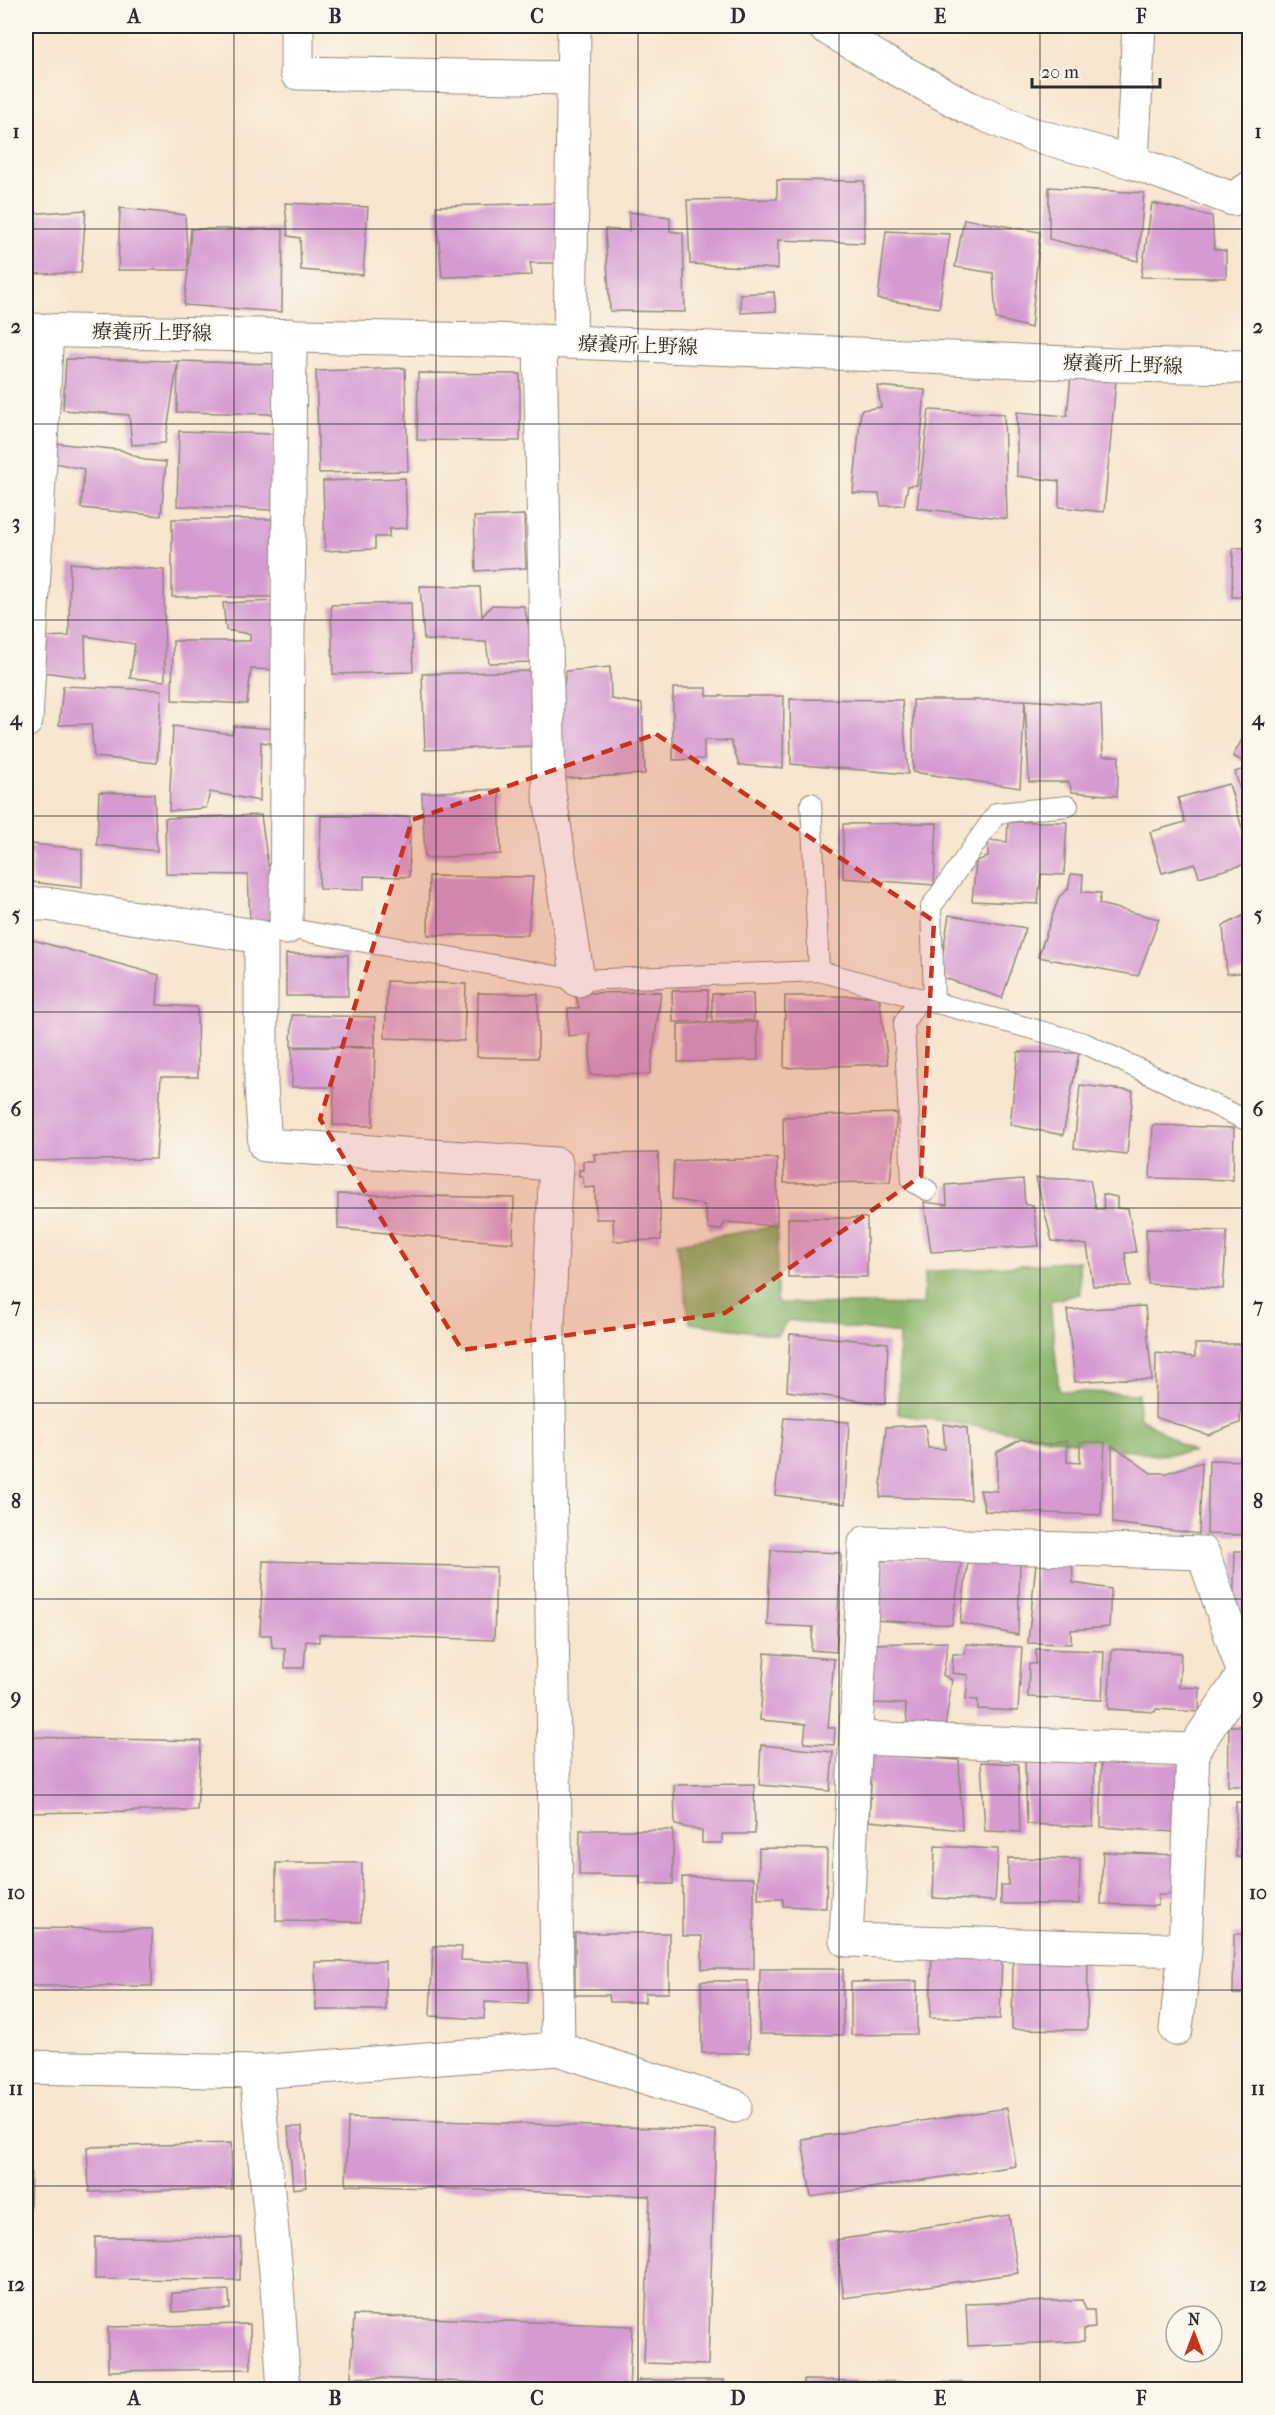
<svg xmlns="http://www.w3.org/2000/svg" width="1275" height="2415" font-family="'IM FELL French Canon','Noto Serif JP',serif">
<rect width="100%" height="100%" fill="#fbf7ec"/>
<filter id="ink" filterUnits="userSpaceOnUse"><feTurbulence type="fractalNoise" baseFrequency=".0167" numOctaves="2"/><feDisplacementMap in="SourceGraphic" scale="12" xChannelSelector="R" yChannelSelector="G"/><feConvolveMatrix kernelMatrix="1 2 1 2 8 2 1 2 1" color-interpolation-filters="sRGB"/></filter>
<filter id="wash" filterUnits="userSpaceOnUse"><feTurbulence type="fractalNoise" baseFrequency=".008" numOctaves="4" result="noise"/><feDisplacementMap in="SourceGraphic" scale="24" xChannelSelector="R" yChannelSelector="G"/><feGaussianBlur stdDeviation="1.35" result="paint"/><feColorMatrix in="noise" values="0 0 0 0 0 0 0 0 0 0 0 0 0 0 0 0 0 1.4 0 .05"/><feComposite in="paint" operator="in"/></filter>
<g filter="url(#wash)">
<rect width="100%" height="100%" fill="#f7e5ce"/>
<path fill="#8bb56c" stroke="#5b704c" stroke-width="1.5" d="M777,1226V1303L923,1305L925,1272L1079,1261L1080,1294L1050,1301L1059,1391L1138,1394L1139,1417L1193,1452L1156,1455L898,1414L899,1334L788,1320L777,1335L690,1323L677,1243Z"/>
<g id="blocks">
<path fill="#d59ad1" d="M777,180L864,181V243L778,240V269L690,264L687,200L777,199Z
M1049,187L1144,193L1138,261L1049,239Z
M285,203L368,207L363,275L301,270L300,238L288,236Z
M558,203L559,263H530L532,275L442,277L436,206Z
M1152,203L1212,216L1214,249L1226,251V278L1141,277Z
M120,208L185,215L188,268L191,229H283L282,312L184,305L188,270H118Z
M86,210L81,273L26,274V214Z
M629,212L670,217V231L683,233L685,312L610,311L605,229L629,231Z
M964,219L1040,232L1031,328L996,319L993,273L955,267Z
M886,231L950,234L939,308L878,299Z
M774,292L776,311L741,313L740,294Z
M66,359L178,361L275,364L273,414L177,412L178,361L165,443L132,445L129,415L63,410Z
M405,368L408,471L319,473L316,371Z
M418,373L520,374V441L417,440Z
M1071,375L1116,380L1104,512L1059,507V481L1017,476V412L1067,416Z
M877,386L925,390L917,485L908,486L904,505L881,506L879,494L853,493L861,410L881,407Z
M929,410L1004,414L1007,519L917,508Z
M179,431L274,434L272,510L177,506Z
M54,443L121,450L145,460L166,462L161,516L81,508L84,469L54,463Z
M405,478L407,528L389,529V537H375V549L325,551L323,481Z
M524,515L526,568L476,571L474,517Z
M172,519H274L273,597H172Z
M1233,548H1250V597H1232Z
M70,563L164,570L165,681L130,678L135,644L85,636L86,678L44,672V637L69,636Z
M420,586L480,587L482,617L492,605L524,606L537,662L489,663L486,642L424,640Z
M279,601L276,670L251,669L247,704L172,700L173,641H250V634L226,630L223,603Z
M411,603L413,672L333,674L331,605Z
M610,667L611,699L642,704L645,774L557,779L561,703L566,671Z
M532,671L534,746L425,750L422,674Z
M63,686L162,690L157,763L94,757L91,724L59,725Z
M673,688H707V696H784L783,768L739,765L731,741L704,740V759L673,760Z
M790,699L902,700L908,774L791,764Z
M913,700H1025L1020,788L913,772Z
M1025,700L1101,705L1103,756H1119L1117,796L1072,792L1069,782H1029Z
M1250,725V758L1247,764L1233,756Z
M173,726L232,734L234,726L276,729L279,745L261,742L260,801L210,792L206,808L169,811Z
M1250,767V821H1249L1235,772Z
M1229,784L1250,855V863L1199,877L1195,864L1162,873L1150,832L1185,822L1178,798Z
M499,789L501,854L425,858L422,793Z
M99,792L154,794L157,851L97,845Z
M261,815L268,866L279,868L280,922L250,920L248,875L166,874L165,818Z
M321,816L410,817L409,877L364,876V890L319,889Z
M1008,822H1067L1064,875L1041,874L1038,904L972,901L976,861L988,857V840L1007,842Z
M937,823L934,885L843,878V824Z
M32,844L82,849V888L32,882Z
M1071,874L1083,875L1082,892L1101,893L1099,904L1159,919L1138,976L1038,957L1059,897L1068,889Z
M429,876L533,877L528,935H428Z
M1250,912V972L1227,974L1223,926Z
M949,915L1026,928L1002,998L939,976Z
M26,938L159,975L157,1005L197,1007L198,1077H161L156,1159L26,1161Z
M286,954L348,955V996H286Z
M1247,974H1250V1041H1247Z
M387,981L466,984L464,1041L385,1038Z
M708,990V1021L673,1022L672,991Z
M661,992L650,1074L590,1075V1033L568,1036V1008H579L575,993Z
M478,993L538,994V1058L477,1057Z
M753,993L754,1020L712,1021V994Z
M785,996H879L888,1064L784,1068Z
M292,1015L375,1017V1047L291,1046Z
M757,1022L758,1060L678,1062V1024Z
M292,1047L375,1048L373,1126L333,1125L334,1087H292Z
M1018,1052L1079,1053L1063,1135L1010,1125Z
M1080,1085L1133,1091L1127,1154L1074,1148Z
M897,1113L890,1182L784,1183L783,1117Z
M1153,1125L1234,1128L1233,1180L1150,1178Z
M658,1153L661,1240L614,1241L613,1219H596L595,1187L584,1188L583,1176H579V1170H583V1161H595L594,1154Z
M777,1158V1226L726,1222L720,1230L709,1229L704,1205L672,1199L674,1161Z
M1036,1178L1090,1180L1096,1209H1104L1103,1194L1117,1197V1208L1128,1209L1136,1252L1125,1253L1130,1286H1093L1087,1245L1052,1241Z
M1023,1179L1025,1205H1033L1039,1246L931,1252L924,1202L947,1205L946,1185Z
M338,1194L514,1198L513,1243L338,1229Z
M788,1218H867V1277H788Z
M1146,1229L1227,1231L1223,1289L1148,1284Z
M1145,1306L1152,1380L1122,1379L1075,1382L1067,1310Z
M790,1334L888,1343L885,1404L787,1391Z
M1195,1344H1244L1240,1423L1208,1435L1155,1417L1156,1353L1195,1357Z
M784,1418L849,1422L845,1504L775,1495Z
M943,1424L967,1428L971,1500L880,1497L886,1427L925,1425L928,1448L945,1449Z
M1021,1439L1045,1445L1067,1441V1462L1080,1463V1442H1105L1101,1515L985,1511L980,1490L997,1491V1452Z
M1112,1445L1151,1473H1166L1202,1462L1199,1534L1113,1523Z
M1209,1460L1250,1461V1535L1207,1534Z
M771,1550L841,1553L836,1652L811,1650L813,1627L767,1625Z
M1235,1551H1250V1617H1233Z
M962,1558L952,1625L873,1620L874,1561Z
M263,1561L496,1567L494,1640L319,1634V1642L306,1641L304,1668H285V1649L272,1647L271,1635H260Z
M1020,1561L1018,1635L960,1623L968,1562Z
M1072,1561L1073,1583L1111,1589L1109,1627L1071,1630V1644L1028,1643L1036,1563Z
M948,1642L943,1675L952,1680L945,1728H908L905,1704L871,1703V1644Z
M966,1644L1022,1647L1018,1711L978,1709V1700L966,1699L968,1675L952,1673L953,1654H965Z
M1036,1649L1104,1651L1102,1700L1028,1697L1029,1664H1036Z
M1112,1649L1181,1653L1179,1687L1200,1688L1199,1712L1156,1709L1155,1712L1108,1709Z
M765,1653L834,1659L828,1728H835L834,1745L804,1743L806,1724L760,1720Z
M1229,1726H1250V1786H1228Z
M26,1737L201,1741L197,1810L26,1813Z
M761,1745L833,1752L830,1791L759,1785Z
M865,1754L959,1760L962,1830L869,1821L871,1784L863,1783Z
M1025,1760H1095L1093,1827L1027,1824Z
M1101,1761L1184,1764L1174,1832L1101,1827Z
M981,1762L1018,1764L1020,1832L985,1831Z
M754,1784L755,1834H722V1843H702V1831L675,1825L674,1785Z
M1236,1802H1250V1857H1236Z
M580,1830H673V1884H640V1876L579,1875Z
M935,1846L998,1849L995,1901L933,1898Z
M759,1848L827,1849L826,1908L783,1906V1899H758Z
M1103,1852L1179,1855L1177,1895H1158V1906L1101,1904Z
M1008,1858L1080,1859L1079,1904H1001V1885H1008Z
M276,1863H362L361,1922L276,1921Z
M682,1877L754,1878V1969H702V1936H682Z
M26,1928L152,1929V1986H26Z
M575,1933H669V1993H645V2002H610L609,1995H575Z
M1234,1934H1250V1994H1233Z
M433,1946L462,1947L461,1960L529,1963L528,2004L485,2002L484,2019L430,2016Z
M932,1952L1002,1954L1000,2019L930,2018Z
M1013,1959L1088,1960L1087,2030L1012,2029Z
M385,1961L386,2010H316L315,1962Z
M760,1969H843V2035L759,2034Z
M701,1981H748L749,2053H702Z
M917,1981V2034L851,2035V1982Z
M1007,2108L1016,2166L811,2197L802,2139Z
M348,2118L716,2130L708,2365L644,2363L650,2196L346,2185Z
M288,2127H302L306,2187L293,2189Z
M231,2143L232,2189L89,2192L87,2147Z
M26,2168H31L30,2209H26Z
M1009,2215L1018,2273L844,2298L836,2240Z
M95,2237L241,2238L240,2280L95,2279Z
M229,2290L230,2309L173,2312L172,2293Z
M1082,2300L1086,2310H1094L1095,2328L1084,2329V2341L968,2346L966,2304Z
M354,2315L632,2326L629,2389L351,2377Z
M250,2324L251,2369L108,2371V2327Z
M639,2380H724V2390H639Z
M803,2380L1101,2385V2390H803Z"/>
</g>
</g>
<g filter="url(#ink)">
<use href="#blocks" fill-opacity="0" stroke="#91887c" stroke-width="1.5"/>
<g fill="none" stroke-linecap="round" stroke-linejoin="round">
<defs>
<path id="service" d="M811,803L819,971
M278,931L286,928L578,980L819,971L1084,1043L1250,1122
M919,999L904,1023L912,1181L927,1190
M934,1003L931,907L997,813L1068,806"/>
<path id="minor" d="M297,26V73L572,78
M824,26L886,63L967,107L1028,133L1132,162L1233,199L1250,188
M1132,162L1139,26
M540,341L549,792L578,980
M570,342L574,26
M26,721L47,330
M26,904H46L261,937V1086L265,1145L556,1164L548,1326L558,2049
M286,928L290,335
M865,1543L1203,1553L1244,1674L1193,1750L1185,1950L846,1940Z
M856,1738L1193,1750
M1176,2029L1185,1950
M26,2067L256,2072L558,2049L735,2106
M256,2072L276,2272L284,2390"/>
<path id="tertiary" d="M26,330L570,342L1117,365L1250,367"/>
</defs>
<use href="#service" stroke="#91887c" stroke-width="22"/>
<use href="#minor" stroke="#91887c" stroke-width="35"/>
<use href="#tertiary" stroke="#91887c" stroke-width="35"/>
<use href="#service" stroke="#fff" stroke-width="20"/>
<use href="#minor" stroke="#fff" stroke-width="33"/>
<use href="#tertiary" stroke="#fff" stroke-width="33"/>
</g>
</g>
<path fill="#c8321e" fill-opacity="0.2" stroke="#c8321e" stroke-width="4.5" stroke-dasharray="12 8" stroke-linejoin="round" d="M656,734L934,921L921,1176L725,1313L462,1350L320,1119L412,820Z"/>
<path fill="none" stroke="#2b2b2b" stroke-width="1.5" stroke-opacity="0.55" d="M234,26V2390M436,26V2390M638,26V2390M839,26V2390M1040,26V2390M26,229H1250M26,424H1250M26,620H1250M26,816H1250M26,1012H1250M26,1208H1250M26,1403H1250M26,1599H1250M26,1795H1250M26,1990H1250M26,2186H1250"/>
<g text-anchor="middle" stroke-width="4.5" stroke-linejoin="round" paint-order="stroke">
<g font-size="20" fill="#2b2b2b" stroke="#fbf7ec">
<text transform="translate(152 332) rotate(1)" y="7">療養所上野線</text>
<text transform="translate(638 345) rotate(2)" y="7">療養所上野線</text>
<text transform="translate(1123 364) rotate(2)" y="7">療養所上野線</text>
</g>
</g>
<rect width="1275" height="2415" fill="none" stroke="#fbf7ec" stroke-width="66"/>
<g transform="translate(1194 2334)"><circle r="28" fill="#fbf7ec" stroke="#a8a59f" stroke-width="1.5"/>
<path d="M0-4.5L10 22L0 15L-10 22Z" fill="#c8321e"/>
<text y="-9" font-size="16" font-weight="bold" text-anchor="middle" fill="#2b2b2b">N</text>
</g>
<path d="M1032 78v9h128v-9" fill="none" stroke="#2b2b2b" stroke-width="3"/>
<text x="1041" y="78" font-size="18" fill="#2b2b2b" stroke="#fbf7ec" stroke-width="4.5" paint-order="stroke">20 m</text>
<rect x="33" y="33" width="1209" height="2349" fill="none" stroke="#2b2b2b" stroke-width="2"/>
<g font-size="20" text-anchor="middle" font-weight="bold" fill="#2b2b2b">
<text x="134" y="23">A</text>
<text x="335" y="23">B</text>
<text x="537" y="23">C</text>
<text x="738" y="23">D</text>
<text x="940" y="23">E</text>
<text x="1141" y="23">F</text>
<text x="16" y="138">1</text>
<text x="1258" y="138">1</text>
<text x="16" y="333">2</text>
<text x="1258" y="333">2</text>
<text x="16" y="529">3</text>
<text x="1258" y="529">3</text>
<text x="16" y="725">4</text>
<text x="1258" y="725">4</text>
<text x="16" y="921">5</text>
<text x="1258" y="921">5</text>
<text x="16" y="1116">6</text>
<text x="1258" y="1116">6</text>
<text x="16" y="1312">7</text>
<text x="1258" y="1312">7</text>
<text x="16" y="1508">8</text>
<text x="1258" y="1508">8</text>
<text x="16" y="1704">9</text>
<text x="1258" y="1704">9</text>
<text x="16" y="1899">10</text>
<text x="1258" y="1899">10</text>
<text x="16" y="2095">11</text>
<text x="1258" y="2095">11</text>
<text x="16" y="2291">12</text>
<text x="1258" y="2291">12</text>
<text x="134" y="2405">A</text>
<text x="335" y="2405">B</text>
<text x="537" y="2405">C</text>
<text x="738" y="2405">D</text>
<text x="940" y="2405">E</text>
<text x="1141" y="2405">F</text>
</g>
</svg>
